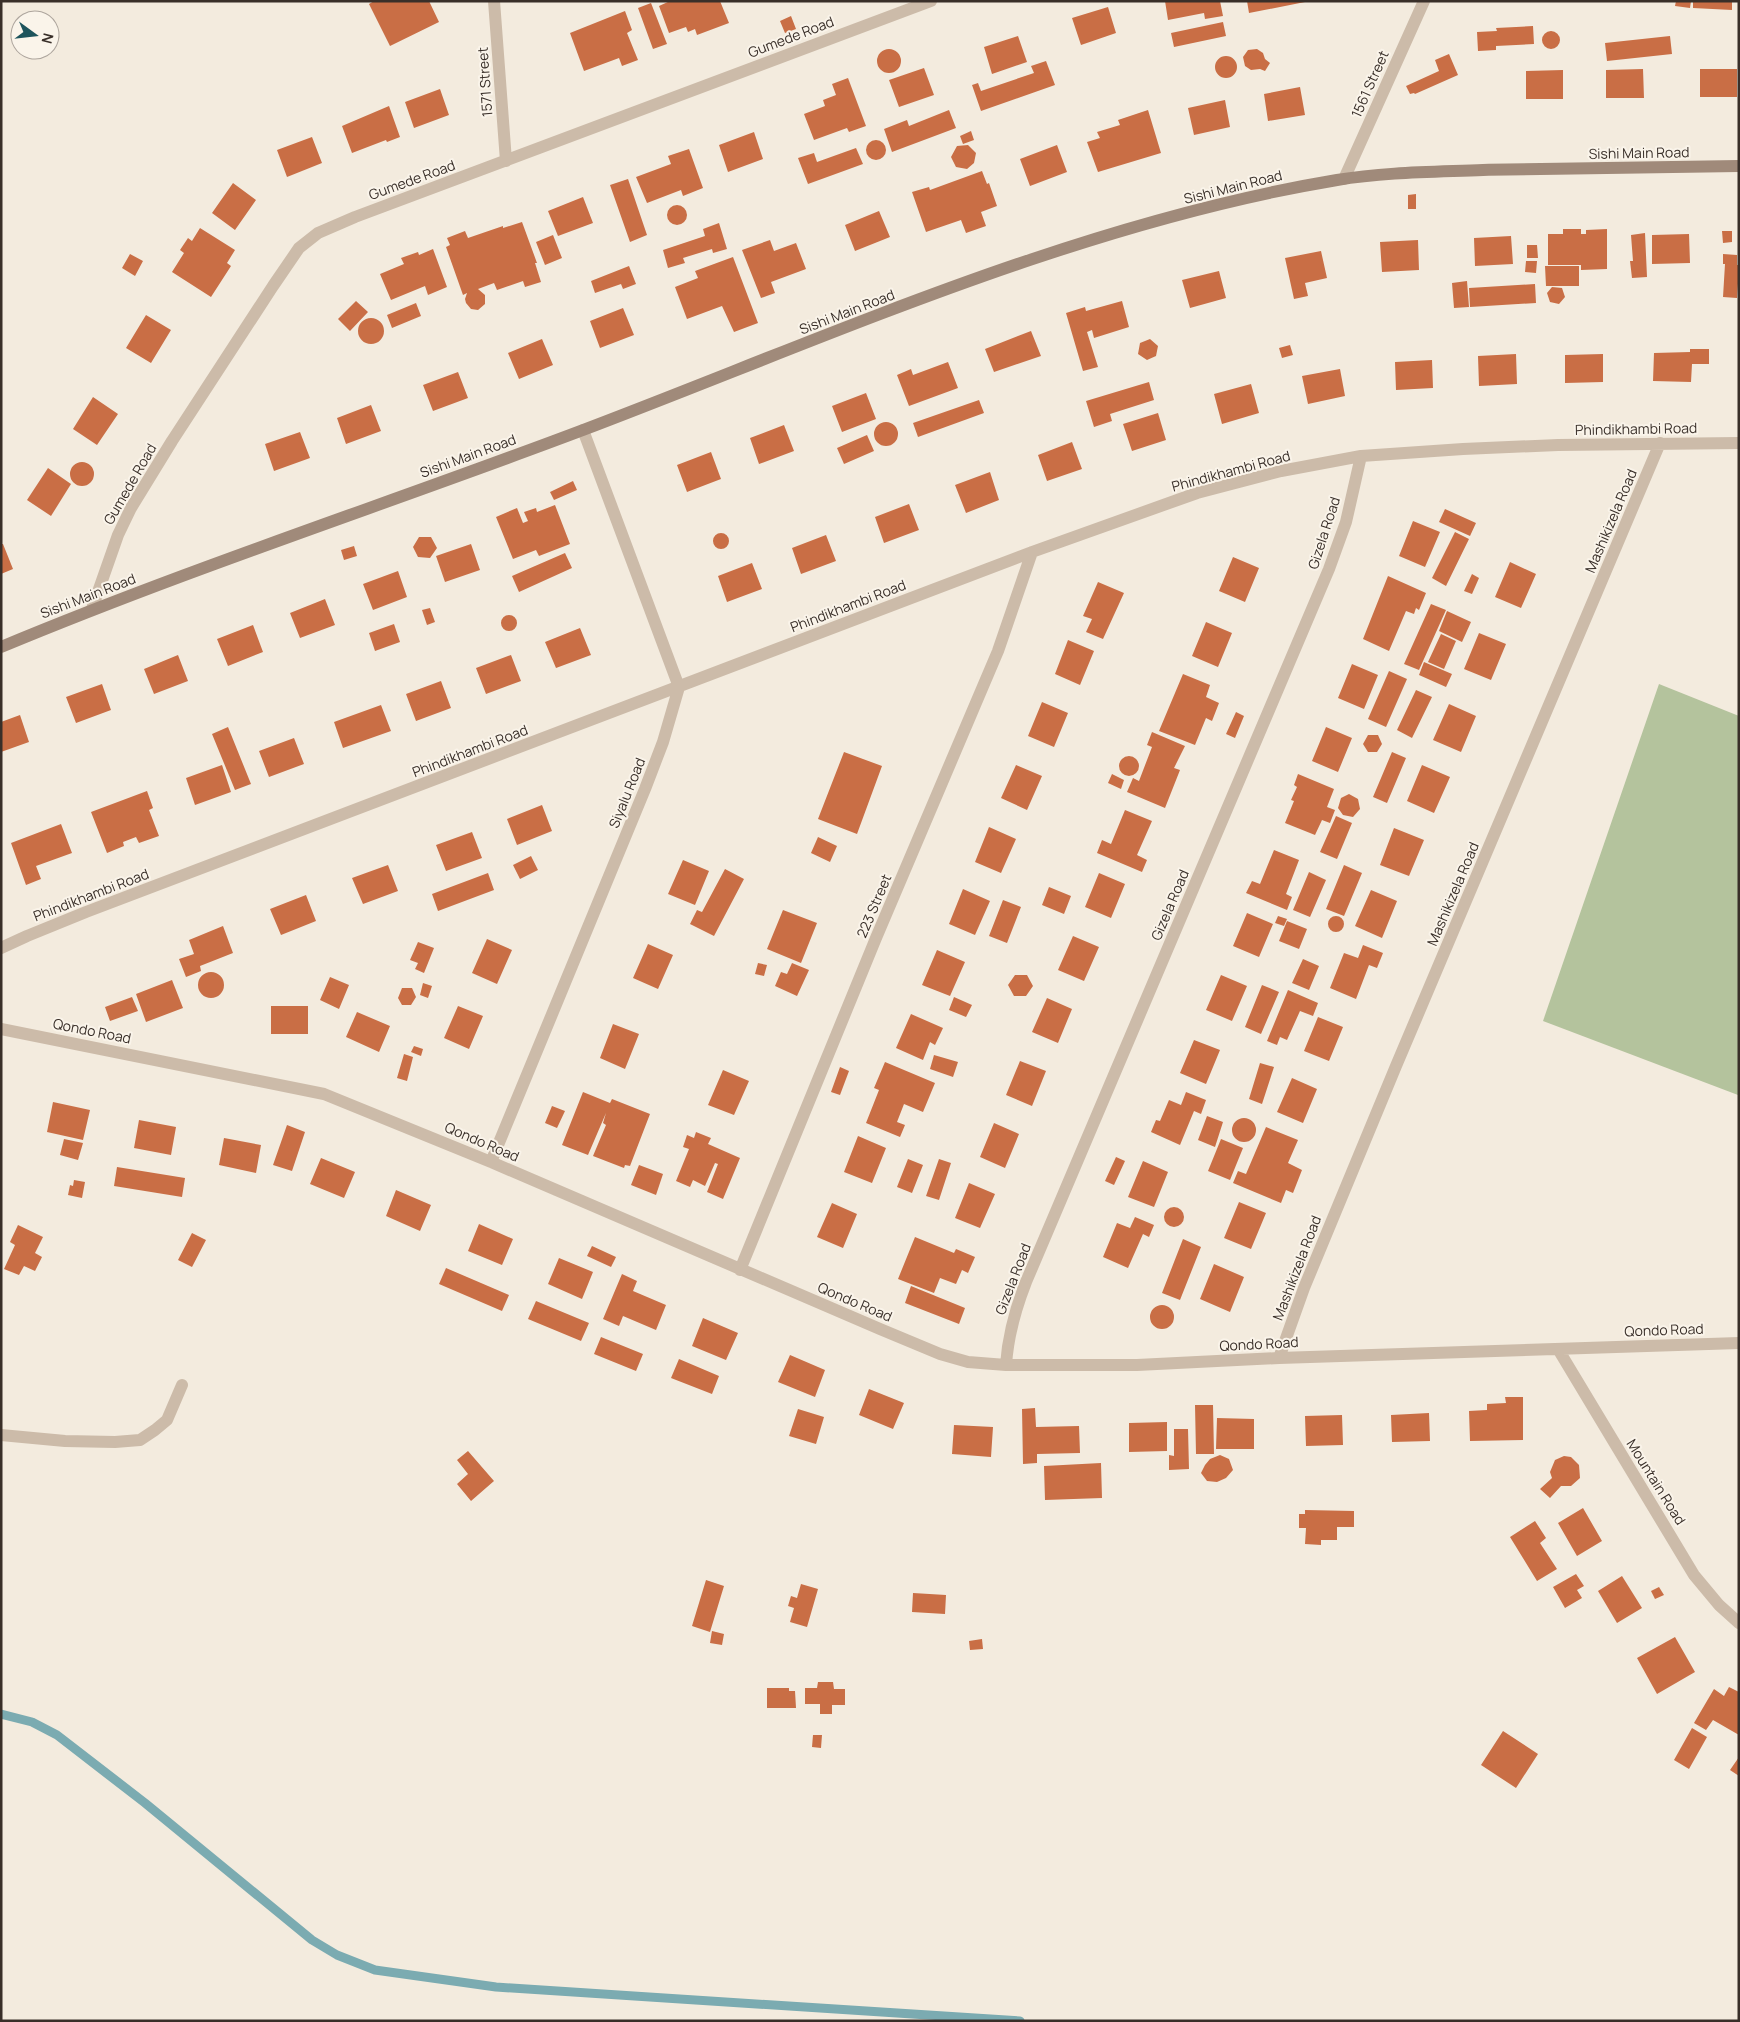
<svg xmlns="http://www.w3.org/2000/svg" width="1740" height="2022" font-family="Manrope,sans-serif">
<rect width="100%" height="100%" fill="#f3ebde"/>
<path fill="#b4c39d" d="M1659,684L1739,716L1738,1095L1543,1021Z"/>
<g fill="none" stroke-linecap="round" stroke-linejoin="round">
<path stroke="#7babb1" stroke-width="9" d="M1,1714L32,1722L57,1735L145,1803L312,1940L337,1955L375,1970L496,1987L1020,2021"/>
</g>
<path fill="#c96e45" d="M374,1H429L439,22L390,46L369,4Z
M670,1H720L729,23L697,35L695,29L688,32L686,27L669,33L659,6Z
M1165,1H1220L1223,16L1205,19L1204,13L1168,20Z
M1247,1H1305V2L1249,13Z
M1676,1H1691L1690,8L1675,6Z
M1693,1H1732V10L1693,8Z
M651,3L667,44L653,49L638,8Z
M1108,7L1116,33L1081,45L1072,18Z
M625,11L632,30L627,33L638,60L622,66L619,58L584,71L570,33Z
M791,16L796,29L785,33L780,21Z
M1223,22L1226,36L1174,47L1171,33Z
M1533,26L1534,44L1496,46V50L1478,51L1477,32L1497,31L1496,28Z
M1542 40a9 9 0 1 1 18 0a9 9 0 1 1-18 0Z
M1018,36L1027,62L992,74L984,47Z
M1670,36L1672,54L1607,61L1605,43Z
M1257,49L1263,53L1265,59L1270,63L1265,71L1260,69L1251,70L1245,66L1243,57L1248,50Z
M877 61a12 12 0 1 1 24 0a12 12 0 1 1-24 0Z
M1449,54L1458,75L1415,94L1414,93L1410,94L1406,86L1439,71L1435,60Z
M1215 67a11 11 0 1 1 22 0a11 11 0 1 1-22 0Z
M1046,61L1055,85L981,111L972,85L978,83L981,91L1034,73L1031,66Z
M924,68L934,95L899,107L889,80Z
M1643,69L1644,98H1606V70Z
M1700,69H1737V97H1700Z
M1563,70V99H1526V71Z
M848,78L866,126L849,132L847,128L814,140L804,114L825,106L823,100L836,95L832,84Z
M1300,87L1305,115L1268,121L1264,94Z
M440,89L449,115L414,128L405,102Z
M1225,100L1230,127L1194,135L1188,108Z
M389,106L400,137L387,142L386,140L352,153L342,126Z
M949,110L956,128L892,152L884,129L907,120L909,126Z
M1148,110L1161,153L1098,172L1087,142L1100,138L1097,132L1120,125L1118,120Z
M971,131L974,140L963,144L960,136Z
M754,132L763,159L728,172L719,145Z
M312,137L322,163L287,177L277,150Z
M866 150a10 10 0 1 1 20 0a10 10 0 1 1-20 0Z
M968,145L976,153L974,163L967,169L956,167L951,157L957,146Z
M1057,145L1067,172L1030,186L1020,159Z
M856,148L863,164L808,184L798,158L814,153L817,162Z
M689,149L703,188L683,196L681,190L647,203L636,177L671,164L668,156Z
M982,171L987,184L989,183L997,206L981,212L986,226L966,233L961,220L926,232L912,192L929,187L930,190Z
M628,179L647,235L630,242L610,185Z
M233,183L256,200L235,230L212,213Z
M1416,194V209H1408V195Z
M583,197L593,223L558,236L548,211Z
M667 215a10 10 0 1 1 20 0a10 10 0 1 1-20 0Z
M879,211L890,237L855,251L845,225Z
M522,222L537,263H535L541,282L525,287L523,281L497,290L494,283L478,289L485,295V304L478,310L471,309L466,303L465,299L467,293L463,295L446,247L450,245L447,238L465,231L468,238L503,226V228Z
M719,223L727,249L713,253L712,249L683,258L685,263L668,268L663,250L705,236L703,229Z
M200,228L235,250L227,263L231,266L211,297L172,272L184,253L180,250L188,238L192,241Z
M1563,229H1581V234H1586V230L1607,229V269L1581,270V265H1548V234H1563Z
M1722,231H1732V242L1723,243Z
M1645,233L1647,277L1632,278L1630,261H1633L1631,235Z
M1689,234L1690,263L1652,264V235Z
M553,235L562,258L545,265L536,242Z
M1511,236L1513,264L1475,266L1474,238Z
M770,240L774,251L796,243L806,269L771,282L775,293L761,298L742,250Z
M1418,240L1419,270L1382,272L1380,242Z
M1527,245H1537L1538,258H1527Z
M433,249L447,287L428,295L425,286L391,300L380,274L404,264L401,258L418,252L419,255Z
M1321,251L1327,278L1305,283L1308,296L1294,299L1285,258Z
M130,254L143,261L135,276L122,268Z
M1723,254L1737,255V265H1739V269L1737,298L1723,297L1725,264H1723Z
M733,257L758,323L734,332L722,306L687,319L675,287L698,278L695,271Z
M1526,261H1537L1536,273L1525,272Z
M629,266L636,284L623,289L621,284L595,293L591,281Z
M1545,266H1579V286H1546Z
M1219,271L1226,298L1190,308L1182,280Z
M1467,281L1469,307L1454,308L1452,283Z
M1535,284L1536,303L1470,307L1469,288Z
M1552,287L1562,288L1565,297L1559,304L1550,302L1547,293Z
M356,301L368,312L350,331L338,319Z
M1122,301L1129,327L1094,338L1092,330L1087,332L1098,367L1083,371L1066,313L1085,307L1086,311Z
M416,303L421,316L392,328L387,315Z
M623,308L634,335L600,348L590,321Z
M146,315L171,330L151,363L126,348Z
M358 331a13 13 0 1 1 26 0a13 13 0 1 1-26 0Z
M1031,331L1041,356L994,372L985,349Z
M542,339L553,365L519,379L508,353Z
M1150,339L1158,346L1156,356L1147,360L1138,354L1140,343Z
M1290,345L1293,355L1282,358L1279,348Z
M1690,349H1709V364H1692L1691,382L1653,381L1654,353L1690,352Z
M1516,354L1517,384L1479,386L1478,356Z
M1603,354V382L1565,383V355Z
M1432,360L1433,388L1396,390L1395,362Z
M948,362L958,388L909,406L897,375L911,369L913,375Z
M1340,369L1345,396L1308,404L1302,376Z
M458,372L468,398L433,411L423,385Z
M1149,382L1154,400L1110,414L1112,421L1094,427L1086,401Z
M1251,384L1259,413L1222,424L1214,394Z
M866,393L876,419L842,432L832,406Z
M93,397L118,414L97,445L73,429Z
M979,400L984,413L918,437L913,423Z
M371,405L381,431L346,444L337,418Z
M1158,413L1166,440L1132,451L1123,424Z
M874 434a12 12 0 1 1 24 0a12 12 0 1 1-24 0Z
M784,425L794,451L759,464L750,438Z
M300,432L310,458L274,471L265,444Z
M867,435L874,451L844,464L837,448Z
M1072,442L1082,469L1047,481L1038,455Z
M711,452L721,479L687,492L677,465Z
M70 474a12 12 0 1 1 24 0a12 12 0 1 1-24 0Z
M48,468L71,484L51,516L27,500Z
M990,472L999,500L966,513L955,485Z
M573,481L577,490L554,500L550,492Z
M909,504L919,530L884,543L875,517Z
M555,505L570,544L539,556L536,550L513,559L496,517L517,508L523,523L528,521L524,512L536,508L537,512Z
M1445,509L1476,523L1470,536L1439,522Z
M1413,521L1440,532L1425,567L1399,556Z
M1455,532L1469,539L1446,586L1432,578Z
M713 541a8 8 0 1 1 16 0a8 8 0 1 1-16 0Z
M826,535L836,561L801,574L792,548Z
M419,537H431L437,548L430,558L418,557L413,547Z
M1,544H3L13,569L1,574Z
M471,544L480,570L445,582L436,556Z
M354,546L357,556L344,560L341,550Z
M565,553L572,568L519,592L512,576Z
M1233,557L1259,568L1245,602L1219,591Z
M1510,562L1536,574L1521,608L1495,597Z
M752,563L762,589L727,602L718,576Z
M398,571L407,597L373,610L363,584Z
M1472,574L1479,578L1472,594L1464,591Z
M1388,576L1426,593L1419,610L1416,608L1414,614L1406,611L1389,651L1363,639Z
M1098,582L1124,593L1103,639L1086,632L1092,619L1083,616Z
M325,599L335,625L300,638L290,613Z
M1431,604L1446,610L1419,670L1404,664Z
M430,608L435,622L427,625L422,610Z
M1447,611L1471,622L1462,642L1439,631Z
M501 623a8 8 0 1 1 16 0a8 8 0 1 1-16 0Z
M1206,622L1232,633L1218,667L1192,656Z
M394,624L400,642L375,651L369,633Z
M253,625L263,652L228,666L217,639Z
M580,628L591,655L556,668L545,642Z
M1479,633L1506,644L1491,680L1464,669Z
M1441,634L1456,641L1444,669L1428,662Z
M1068,640L1094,651L1080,685L1055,674Z
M178,655L188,681L154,694L144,669Z
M511,655L521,681L486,694L476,668Z
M1424,662L1452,674L1446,687L1419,675Z
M1352,664L1378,675L1364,709L1338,698Z
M1389,671L1407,679L1386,727L1368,719Z
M1183,674L1210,685L1206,697L1219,703L1212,721L1206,718L1195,745L1159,731Z
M441,681L451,708L416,721L406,694Z
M102,684L111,710L76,723L66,697Z
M1416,690L1432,697L1412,738L1397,730Z
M1042,702L1068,713L1054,747L1028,736Z
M1449,704L1476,716L1461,752L1433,740Z
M381,705L391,731L343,748L334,722Z
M1236,712L1244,716L1235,738L1226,734Z
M20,715L29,742L1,752V722Z
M228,727L251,784L235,790L212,734Z
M1326,727L1352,738L1338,772L1312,761Z
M1152,732L1185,746L1174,768L1180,770L1165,808L1127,792L1133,778L1139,781L1152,747L1147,745Z
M1368,735H1378L1382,744L1377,752H1368L1363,744Z
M294,738L304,764L269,777L259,751Z
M844,752L882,766L857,834L818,819Z
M1392,752L1406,758L1387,803L1373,797Z
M1119 766a10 10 0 1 1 20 0a10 10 0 1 1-20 0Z
M222,765L231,792L195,805L186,778Z
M1016,765L1042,776L1027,810L1001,798Z
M1422,765L1450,777L1434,813L1407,801Z
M1112,774L1124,780L1121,789L1108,783Z
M1298,774L1334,789L1327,807L1335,810L1330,823L1322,820L1315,835L1285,823L1294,801L1291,800L1297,787L1294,785Z
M147,791L153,808L149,810L159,836L139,843L136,837L123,842L124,846L107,853L91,812Z
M1349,794L1358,799L1360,809L1353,817L1343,815L1338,808L1341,798Z
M542,805L552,831L517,845L507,819Z
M1125,810L1152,821L1137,855L1147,860L1142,872L1097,853L1102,840L1111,844Z
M1336,816L1352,823L1337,859L1320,852Z
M61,824L72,853L36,866L41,879L26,885L11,843Z
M989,827L1016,839L1001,873L975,862Z
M1394,828L1424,840L1409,876L1380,865Z
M472,832L482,858L446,871L436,845Z
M818,837L837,846L830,862L811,853Z
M1274,850L1299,860L1286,894L1292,897L1287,910L1246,893L1252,881L1260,884Z
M531,856L538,870L520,879L513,865Z
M683,860L709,871L695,905L668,894Z
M388,865L398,891L363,904L352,878Z
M1344,865L1362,873L1344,916L1326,909Z
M725,869L744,879L714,936L690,924L697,910L702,912Z
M1309,872L1326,880L1310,917L1293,910Z
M488,873L494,890L438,911L432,894Z
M1099,873L1125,884L1111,918L1085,907Z
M1049,887L1071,896L1064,914L1042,905Z
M963,889L990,901L975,935L949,924Z
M1371,890L1397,901L1382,938L1355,926Z
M306,895L316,921L281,935L270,909Z
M1003,900L1021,907L1007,943L989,936Z
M783,910L817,923L801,963L767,949Z
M1247,913L1273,924L1259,957L1233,946Z
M1278,916L1287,919L1284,926L1275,923Z
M1328 924a8 8 0 1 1 16 0a8 8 0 1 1-16 0Z
M1287,921L1307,929L1299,949L1279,941Z
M223,926L233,953L200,966L201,971L186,977L179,959L194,954L189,940Z
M1073,936L1099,947L1084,981L1058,970Z
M487,939L512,950L497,984L472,973Z
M418,942L434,948L424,973L415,969L418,963L410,960Z
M648,944L673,955L658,989L633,978Z
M1363,945L1383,953L1377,968L1369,965L1356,999L1330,988L1344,953L1358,958Z
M937,950L965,962L950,996L922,985Z
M1303,959L1319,966L1309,990L1292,983Z
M758,963L767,965L764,976L755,974Z
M792,963L809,970L797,996L775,986L781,972L787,974Z
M198 985a13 13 0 1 1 26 0a13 13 0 1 1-26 0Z
M1015,975H1027L1033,986L1026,996H1014L1008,985Z
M1221,975L1247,986L1232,1021L1206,1010Z
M330,977L349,985L339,1009L320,1000Z
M172,980L183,1008L146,1022L136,994Z
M423,983L432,986L428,998L420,995Z
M1262,985L1279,992L1261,1034L1245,1027Z
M402,988H412L416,997L411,1005H402L398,998Z
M1288,990L1318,1003L1313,1016L1300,1011L1287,1040L1280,1037L1277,1045L1267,1041Z
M132,997L138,1011L110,1021L105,1007Z
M954,997L972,1005L966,1017L949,1010Z
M1047,998L1072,1009L1058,1043L1032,1032Z
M271,1006H308V1034H271Z
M458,1006L483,1016L469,1049L444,1038Z
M357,1012L390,1026L379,1052L346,1037Z
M911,1014L943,1028L935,1045L930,1042L923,1060L896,1048Z
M1318,1017L1343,1027L1329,1061L1304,1051Z
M613,1024L639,1034L625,1069L600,1058Z
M1194,1040L1220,1050L1206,1084L1180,1073Z
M414,1046L423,1049L421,1056L411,1052Z
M404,1054L413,1057L407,1081L397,1078Z
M934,1055L958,1062L953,1077L930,1069Z
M1020,1061L1046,1071L1032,1106L1006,1095Z
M885,1062L935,1083L923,1112L904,1104L897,1122L905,1125L900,1137L866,1123L879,1090L874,1088Z
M1260,1063L1274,1067L1262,1104L1249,1099Z
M840,1067L849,1071L840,1095L831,1092Z
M723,1070L749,1081L734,1115L708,1105Z
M1292,1078L1317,1089L1303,1123L1277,1112Z
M583,1092L610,1103L612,1099L650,1114L630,1166L625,1165L624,1168L593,1156L606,1125L603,1123L606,1113L588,1155L562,1145Z
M1186,1092L1206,1100L1201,1114L1194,1111L1180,1145L1151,1132L1156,1120L1160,1121L1169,1100L1181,1105Z
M53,1102L90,1110L83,1140L47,1132Z
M552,1106L565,1111L557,1128L545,1123Z
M1207,1116L1223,1122L1215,1147L1198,1140Z
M1232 1130a12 12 0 1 1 24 0a12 12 0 1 1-24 0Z
M139,1120L176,1127L171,1155L134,1148Z
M994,1123L1019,1134L1005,1168L980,1157Z
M287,1125L305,1132L292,1171L273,1165Z
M1266,1127L1298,1140L1288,1163L1302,1170L1293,1193L1286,1190L1281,1203L1233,1183L1238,1171L1246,1174Z
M696,1132L711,1138L708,1144L740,1158L723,1199L707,1192L718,1164L715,1163L705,1186L693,1180L690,1187L676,1181L689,1149L683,1147L687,1135L694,1138Z
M858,1136L886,1148L872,1183L844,1172Z
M224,1138L261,1145L256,1173L219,1165Z
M64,1139L83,1143L78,1160L60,1155Z
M1221,1139L1243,1148L1230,1180L1208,1171Z
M1116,1157L1125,1161L1114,1185L1105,1181Z
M321,1158L355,1172L344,1198L310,1184Z
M908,1159L923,1165L912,1193L897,1187Z
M939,1159L951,1163L939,1200L926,1196Z
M1143,1161L1168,1172L1154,1207L1128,1197Z
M639,1165L663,1174L656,1195L631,1185Z
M117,1167L185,1178L182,1197L114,1186Z
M74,1180L85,1182L82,1198L68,1195L70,1185L73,1186Z
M969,1183L995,1194L980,1228L955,1218Z
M396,1190L431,1205L420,1231L386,1216Z
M1239,1202L1266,1213L1251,1249L1224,1238Z
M832,1203L857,1214L843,1248L817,1237Z
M1164 1217a10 10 0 1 1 20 0a10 10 0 1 1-20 0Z
M1135,1217L1154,1225L1149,1237L1143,1234L1128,1268L1103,1257L1117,1223L1130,1228Z
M479,1224L513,1239L502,1265L468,1251Z
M18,1225L43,1237L35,1253L42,1257L35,1271L24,1266L19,1275L4,1269L15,1245L10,1242Z
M192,1233L206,1240L192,1267L178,1260Z
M915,1237L954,1253L956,1249L975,1257L968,1273L962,1270L956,1284L940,1278L934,1293L898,1279Z
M1183,1239L1201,1247L1180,1300L1162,1293Z
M592,1246L616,1257L611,1267L587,1256Z
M559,1258L593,1272L582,1299L548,1284Z
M1214,1264L1244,1277L1230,1312L1200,1299Z
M446,1268L509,1295L502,1311L439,1284Z
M622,1274L637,1281L633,1291L666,1305L656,1330L623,1316L619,1326L603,1319Z
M911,1286L965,1308L959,1324L905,1303Z
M536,1301L589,1323L581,1341L528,1319Z
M1150 1317a12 12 0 1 1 24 0a12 12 0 1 1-24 0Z
M703,1318L738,1333L726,1360L692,1346Z
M601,1337L643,1354L636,1371L594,1354Z
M790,1355L825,1370L815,1397L778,1382Z
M679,1359L719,1376L712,1394L671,1378Z
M869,1389L904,1403L893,1429L859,1415Z
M1505,1397H1523V1440L1470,1441L1469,1411L1487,1410V1404L1506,1403Z
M1195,1405H1213L1214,1454H1196Z
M1035,1408L1036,1427L1079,1426L1080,1453L1037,1454V1463L1023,1464L1022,1409Z
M798,1409L824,1417L816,1444L789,1436Z
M1429,1413L1430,1441L1392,1442L1391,1415Z
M1342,1415L1343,1445L1306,1446L1305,1416Z
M1217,1418L1254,1419V1449H1216Z
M1167,1422V1451L1129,1452V1423Z
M954,1425L993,1427L991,1457L952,1454Z
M1174,1429H1188L1189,1469L1169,1470V1455L1174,1456Z
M468,1451L494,1481L471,1501L457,1484L468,1474L457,1460Z
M1220,1455L1229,1459L1233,1470L1226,1478L1217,1482L1207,1481L1201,1473L1205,1465L1210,1459Z
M1564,1456L1571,1457L1579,1465L1580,1478L1571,1486H1561L1550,1498L1540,1489L1552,1478L1550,1472L1555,1460Z
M1101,1463L1102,1498L1045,1500L1044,1466Z
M1583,1508L1602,1541L1577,1556L1558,1523Z
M1305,1510L1354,1511V1527H1337V1540H1321V1545L1305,1544L1306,1528H1299V1514H1305Z
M1535,1521L1546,1538L1540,1543L1557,1569L1537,1581L1510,1537Z
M1576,1574L1584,1586L1577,1590L1582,1598L1565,1608L1553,1587Z
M1622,1576L1642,1608L1617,1623L1598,1591Z
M706,1580L724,1586L710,1632L692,1626Z
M801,1584L818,1589L807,1627L790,1622L794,1608L788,1606L791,1596L797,1598Z
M1659,1587L1664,1595L1655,1599L1651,1591Z
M913,1593L946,1595L945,1614L912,1612Z
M712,1631L724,1634L722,1645L710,1643Z
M1675,1637L1695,1672L1657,1694L1637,1658Z
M982,1639L983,1649L970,1650L969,1641Z
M818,1682H833L834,1689H845V1705H832V1714H820V1704H805V1688H817Z
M1729,1687L1739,1692V1735L1713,1720L1706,1730L1694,1723L1714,1689L1724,1696Z
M767,1688H789V1691H795L796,1708H767Z
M1692,1728L1707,1737L1689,1769L1674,1760Z
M1503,1731L1538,1754L1516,1788L1481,1765Z
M813,1735H822L821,1748L812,1747Z
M1739,1757V1776L1730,1770Z"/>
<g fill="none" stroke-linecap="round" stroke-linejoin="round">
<path stroke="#ccbba9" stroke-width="12" d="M494,1L506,161
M1344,179L1424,1
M92,609L118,535L131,508L172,441L273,286L299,248L318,233L355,217L931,1
M1,948L27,936L86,912L1032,552L1197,493L1281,471L1361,456L1463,449L1558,445L1739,443
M1,1029L324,1094L491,1162L880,1329L940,1354L968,1362L1006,1365H1137L1279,1358L1739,1343
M491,1162L645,789L663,742L679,687L583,430
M740,1270L876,938L998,651L1032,552
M1558,1349L1694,1575L1719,1605L1739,1623
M1279,1358L1304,1288L1396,1066L1660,443
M1006,1365C1008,1335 1015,1310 1026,1282L1329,569L1346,522L1361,456
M1,1435L65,1441L115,1442L140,1440L155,1430L167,1420L182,1385"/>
<path stroke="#a08a7a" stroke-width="12" d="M1,647C193,567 390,503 583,430C828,337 1078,223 1337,180C1384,172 1435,172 1483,170C1568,168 1653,167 1739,166"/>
</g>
<g text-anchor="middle" stroke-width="4" stroke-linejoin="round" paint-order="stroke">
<g font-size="14" fill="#392f29" stroke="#faf4ea">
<text transform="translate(791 37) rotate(-21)" y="5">Gumede Road</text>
<text transform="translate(485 82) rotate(-94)" y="5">1571 Street</text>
<text transform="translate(1370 84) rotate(-66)" y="5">1561 Street</text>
<text transform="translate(1639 153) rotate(-1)" y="5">Sishi Main Road</text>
<text transform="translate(412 180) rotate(-20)" y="5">Gumede Road</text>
<text transform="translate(1233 187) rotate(-14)" y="5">Sishi Main Road</text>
<text transform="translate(847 312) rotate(-21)" y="5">Sishi Main Road</text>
<text transform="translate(1636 429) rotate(-1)" y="5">Phindikhambi Road</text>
<text transform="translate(468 456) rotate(-20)" y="5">Sishi Main Road</text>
<text transform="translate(1231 471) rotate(-15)" y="5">Phindikhambi Road</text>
<text transform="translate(130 484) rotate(-60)" y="5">Gumede Road</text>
<text transform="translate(1611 521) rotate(-67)" y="5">Mashikizela Road</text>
<text transform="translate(1324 533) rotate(-72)" y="5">Gizela Road</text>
<text transform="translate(88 596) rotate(-21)" y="5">Sishi Main Road</text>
<text transform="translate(848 606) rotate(-21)" y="5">Phindikhambi Road</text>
<text transform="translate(470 751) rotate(-21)" y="5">Phindikhambi Road</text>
<text transform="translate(627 793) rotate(-68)" y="5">Siyalu Road</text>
<text transform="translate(1453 894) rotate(-67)" y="5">Mashikizela Road</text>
<text transform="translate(91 895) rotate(-21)" y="5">Phindikhambi Road</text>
<text transform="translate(1170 905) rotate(-67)" y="5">Gizela Road</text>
<text transform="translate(874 906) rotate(-67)" y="5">223 Street</text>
<text transform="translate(92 1031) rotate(11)" y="5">Qondo Road</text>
<text transform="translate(482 1142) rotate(23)" y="5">Qondo Road</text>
<text transform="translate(1297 1268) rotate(-69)" y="5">Mashikizela Road</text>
<text transform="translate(1013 1279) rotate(-69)" y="5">Gizela Road</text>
<text transform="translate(855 1302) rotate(23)" y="5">Qondo Road</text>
<text transform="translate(1664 1330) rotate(-2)" y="5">Qondo Road</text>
<text transform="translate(1259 1344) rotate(-3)" y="5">Qondo Road</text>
<text transform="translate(1656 1482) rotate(58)" y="5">Mountain Road</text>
</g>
</g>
<rect width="1740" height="2022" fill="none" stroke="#392f29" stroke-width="5"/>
<g transform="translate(35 35) rotate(105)"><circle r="24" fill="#faf4ea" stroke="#ada59d"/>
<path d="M0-4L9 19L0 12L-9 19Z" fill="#1d545c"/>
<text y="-8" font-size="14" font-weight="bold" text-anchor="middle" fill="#392f29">N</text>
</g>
</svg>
